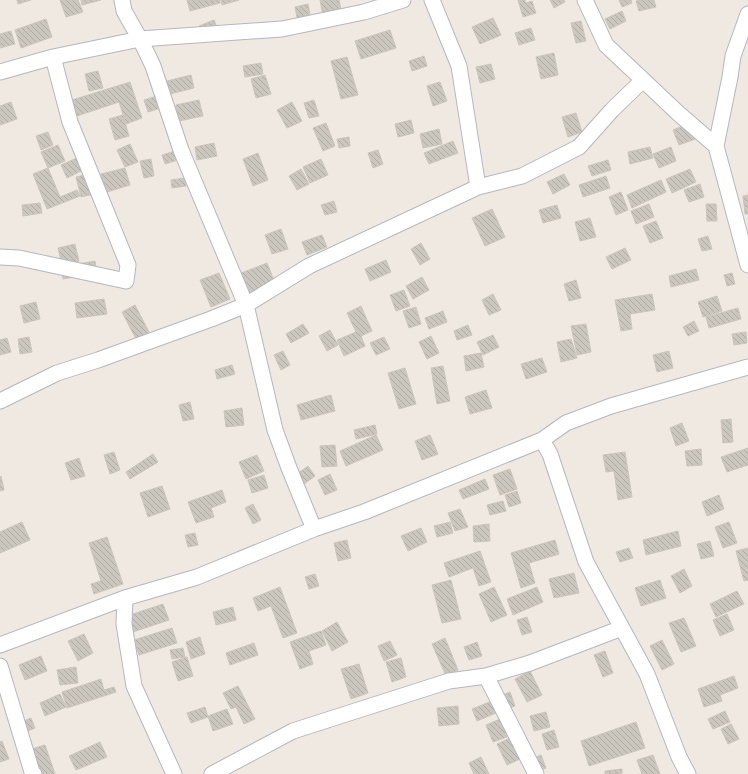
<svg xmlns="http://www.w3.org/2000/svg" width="748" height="774" font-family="'Sofia Sans Condensed',sans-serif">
<defs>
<pattern id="building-back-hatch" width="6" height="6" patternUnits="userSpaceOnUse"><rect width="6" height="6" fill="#cbc7bf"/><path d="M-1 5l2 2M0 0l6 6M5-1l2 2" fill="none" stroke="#afaba4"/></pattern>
</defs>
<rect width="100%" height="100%" fill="#efe9e1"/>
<path fill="url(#building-back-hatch)" stroke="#cbc5ba" d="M17,0H31L18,4Z
M60,0H78L83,12L66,17Z
M81,0H101L82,5Z
M187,0H220V3L190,11Z
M221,0H239L222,5Z
M320,0H339L343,18L324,21Z
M518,0H525L526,3L532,1L536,13L523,17Z
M550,0H564L565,2L554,8Z
M619,0H631L632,3L622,7Z
M642,0H654L656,7L639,11L636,1Z
M308,4L310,14L297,18L295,7Z
M622,11L626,21L610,29L605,19Z
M493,18L501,35L480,44L472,27Z
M46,19L52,37L21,48L15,30Z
M214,20L220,35L204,41L199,26Z
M581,21L586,41L576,43L571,23Z
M531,28L535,40L519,45L515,33Z
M390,30L396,48L361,59L355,41Z
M11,31L15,44L0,48V34Z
M554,53L558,75L541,79L536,57Z
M424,56L427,66L412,71L409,61Z
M347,57L358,95L341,99L331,61Z
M261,63L263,74L245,77L243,66Z
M491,64L495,79L480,83L476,67Z
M98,71L103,88L89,91L85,74Z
M191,75L194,88L170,94L167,81Z
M265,75L271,94L256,98L251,79Z
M130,82L142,118L126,124L119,102L77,116L72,100Z
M440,82L447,101L433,106L427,86Z
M157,96L161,108L148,112L144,100Z
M199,100L203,116L179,121L176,105Z
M314,100L319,116L309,118L304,103Z
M11,102L17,119L0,125V106Z
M292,102L302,121L287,128L277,110Z
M576,113L582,132L568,137L562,117Z
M123,115L129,136L115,140L109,119Z
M411,120L414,133L398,137L395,124Z
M692,122L698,138L679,145L673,130Z
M326,123L335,146L323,151L313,128Z
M439,129L442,144L423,148L420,134Z
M48,132L53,145L41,150L36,136Z
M349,137L350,146L339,148L337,139Z
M453,141L458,153L429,164L424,153Z
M214,143L217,156L197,160L195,147Z
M130,144L138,162L125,167L117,150Z
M58,145L65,161L48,168L41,152Z
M650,147L653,158L630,164L628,152Z
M671,147L676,161L659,168L653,154Z
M378,150L383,164L373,168L368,153Z
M175,151L178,160L165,164L162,155Z
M258,153L268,180L253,186L243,159Z
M79,157L85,169L67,178L61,165Z
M151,159L154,176L144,178L140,161Z
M321,159L328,175L310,183L303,167Z
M608,160L611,170L592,176L588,166Z
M48,168L60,197L77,190L80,196L47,209L33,174Z
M125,168L130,185L107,192L101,174Z
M301,169L309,184L297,190L289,176Z
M690,169L696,182L672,193L666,179Z
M89,174L94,194L81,197L76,177Z
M564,174L570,185L553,194L547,182Z
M606,176L610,188L583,197L579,185Z
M185,178L186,186L172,188L171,180Z
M661,180L666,192L632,208L627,195Z
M700,184L704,197L689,202L684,190Z
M621,192L628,210L616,215L609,197Z
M748,195V214H745L743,196Z
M334,201L337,212L325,215L321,205Z
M40,203L42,213L23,216L22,205Z
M649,204L654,217L636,224L631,211Z
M706,204H716L717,221H707Z
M557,205L561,218L543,223L539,210Z
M492,209L505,237L485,246L472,218Z
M590,218L596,237L580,241L575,222Z
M656,221L663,238L650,243L643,226Z
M281,229L288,249L272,254L265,235Z
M322,235L327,247L307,255L302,242Z
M708,236L712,249L702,251L698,239Z
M421,243L430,259L420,265L411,249Z
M75,244L79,261L62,265L58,248Z
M625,248L631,260L612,269L606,257Z
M386,260L391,272L370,281L365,269Z
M95,261L97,273L63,279L61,267Z
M267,263L275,283L244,295L236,275Z
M696,269L699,280L671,287L669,276Z
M219,273L230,299L211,307L200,280Z
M732,273L735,284L727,286L724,275Z
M422,277L429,290L413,299L406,286Z
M576,280L581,298L569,301L564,284Z
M404,290L410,306L396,311L390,295Z
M493,294L501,310L489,315L482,300Z
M652,294L655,310L630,314L632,329L621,331L615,300Z
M717,296L722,311L703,317L698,302Z
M104,299L107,314L77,318L75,303Z
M36,302L40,319L24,323L20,306Z
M135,305L149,332L136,339L122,312Z
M361,306L372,331L361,336L365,346L344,356L337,340L356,332L347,313Z
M416,307L421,324L409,328L403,311Z
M738,308L741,319L709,328L706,317Z
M443,311L447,322L429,329L425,318Z
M694,321L699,331L688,336L683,327Z
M303,324L309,333L291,343L286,334Z
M586,324L591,352L577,355L571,326Z
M468,325L472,335L457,340L454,331Z
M330,330L338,345L327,351L319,336Z
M746,332L747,343L734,345L732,334Z
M493,335L499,347L483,355L477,342Z
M431,336L439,353L427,359L419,342Z
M29,337L32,352L20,354L18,339Z
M384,337L390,349L376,355L370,343Z
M7,338L11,352L0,355V340Z
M571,339L577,358L561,362L557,342Z
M283,351L290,365L281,370L274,355Z
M669,351L673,368L657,372L653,355Z
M481,353L484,367L466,371L464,356Z
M542,358L547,372L526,379L521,364Z
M232,365L235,374L217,379L215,370Z
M443,366L450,401L437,404L431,368Z
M405,368L416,404L399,409L388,373Z
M486,390L492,408L470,414L465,397Z
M331,395L335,411L301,420L297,405Z
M190,402L194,419L183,421L179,405Z
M242,408L244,425L226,427L224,411Z
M731,419L733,442L723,443L721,420Z
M682,423L689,441L676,446L670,428Z
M375,425L377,434L356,439L354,430Z
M376,435L383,450L346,466L340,451Z
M430,435L438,454L422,460L415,441Z
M335,445L337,466L322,467L320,446Z
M748,448V465L727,472L721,457Z
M701,449L702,465L687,466L685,451Z
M114,452L120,470L110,474L104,455Z
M625,452L632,497L618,500L614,471L606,472L603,455Z
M153,454L158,462L130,479L126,472Z
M257,455L264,471L246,479L239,462Z
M79,458L85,476L71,480L65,463Z
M308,466L315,476L304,484L297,474Z
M510,469L517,489L500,495L493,475Z
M330,474L337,490L325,495L318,480Z
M264,475L268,488L252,493L248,480Z
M1,476L4,490L0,491V477Z
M485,479L489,489L463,499L459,490Z
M162,486L170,509L148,517L140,493Z
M222,490L226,502L211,508L214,517L196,523L188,502Z
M517,491L521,503L509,507L505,495Z
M719,495L724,509L707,516L702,502Z
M503,501L506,511L490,515L487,505Z
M253,504L261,520L253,524L245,508Z
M460,509L468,527L455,531L448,513Z
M22,522L30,540L0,553V532Z
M450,522L453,533L437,537L434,526Z
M729,522L737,543L723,548L715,527Z
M489,524L490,541L474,542L473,526Z
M421,528L427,542L408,551L401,536Z
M678,531L681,546L646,555L643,540Z
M195,533L198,545L188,547L185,535Z
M107,537L123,584L94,594L91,584L101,581L89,543Z
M347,540L351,558L338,561L334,543Z
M555,540L559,554L529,563L535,583L521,588L511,553Z
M710,541L714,556L701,559L697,544Z
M629,548L633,558L620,562L616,552Z
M748,548V580L744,581L736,551Z
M480,551L491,582L479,586L473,568L449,577L444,563Z
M684,569L692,586L680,593L671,576Z
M574,573L579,593L554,598L549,579Z
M315,574L319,586L309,589L305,577Z
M451,580L461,619L442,623L432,585Z
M660,580L666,598L641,606L635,588Z
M280,587L297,633L283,638L271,606L258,611L253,598Z
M494,587L507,615L491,622L479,594Z
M537,587L543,602L513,615L507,599Z
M737,591L744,604L716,617L710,604Z
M163,604L169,620L133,632L127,616Z
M233,607L236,620L216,625L213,612Z
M727,614L734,630L720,636L713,620Z
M527,617L532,632L522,635L517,620Z
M684,618L696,646L681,652L669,623Z
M337,622L348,642L332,651L322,631Z
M172,628L177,643L139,655L134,640Z
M321,631L326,645L309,651L313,664L300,669L290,642Z
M84,634L93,653L78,661L68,641Z
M200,637L205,654L191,659L186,642Z
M445,638L458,670L446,676L432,644Z
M662,640L674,664L662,670L650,646Z
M390,641L397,655L384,661L378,646Z
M477,642L482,656L469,660L464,647Z
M254,643L258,655L230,665L226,653Z
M183,648L185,657L172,659L170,650Z
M605,651L613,673L603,677L594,655Z
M41,656L47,671L25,680L19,665Z
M187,657L193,676L178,681L172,662Z
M401,658L406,677L392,682L386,662Z
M359,664L368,693L351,699L341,669Z
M76,667L78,683L60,685L57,670Z
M530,671L542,695L527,702L515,679Z
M734,676L738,688L720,695L722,701L704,707L698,689Z
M101,679L104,690L114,687L116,692L67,708L62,692Z
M238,686L255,719L244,724L236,707L231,709L223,693Z
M510,692L515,706L503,710L498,697Z
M60,694L66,707L45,716L40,703Z
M492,701L496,713L477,721L472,709Z
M458,706L459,724L439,726L437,708Z
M205,707L208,717L191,723L187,713Z
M227,709L233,724L213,731L208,716Z
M725,711L730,722L713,729L708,719Z
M546,712L550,727L534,731L530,716Z
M31,718L35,728L18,735L14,725Z
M500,719L507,737L493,742L486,725Z
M636,722L645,748L589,766L581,741Z
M731,724L739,739L728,744L721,729Z
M554,730L559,747L547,750L542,734Z
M510,738L520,759L507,765L497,744Z
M2,741L9,759L0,762V742Z
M100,742L107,757L76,770L69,756Z
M45,745L55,774H36L28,750Z
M541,755L546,768L537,772L532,759Z
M653,755L660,774H642L637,760Z
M481,757L489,774H474L469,763Z
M622,769V774H605V771Z"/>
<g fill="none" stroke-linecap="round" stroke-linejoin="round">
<defs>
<path id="minor" d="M122,0L124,11L140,39L153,66L181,150L246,305L275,430L289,468L314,529
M432,0L459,66L478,187
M585,0L606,45L678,113L716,146
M748,14L733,56L730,77L716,146L748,265
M0,72L53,57L140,39L282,29L364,12L403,0
M0,257L19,258L126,281L128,265L70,122L53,57
M0,401L57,373L98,360L211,319L246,305L309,266L478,187L522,176L579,147L612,110L643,80
M542,440L550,454L586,562L647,674L679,757L688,774
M125,598L124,624L134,686L174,774
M0,645L125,598L197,577L314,529L364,512L542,440L566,423L611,406L748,367
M0,666L32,772L34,774
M486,676L536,774
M212,774L293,731L449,681L486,676L530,663L622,628"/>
</defs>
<use href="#minor" stroke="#b4b7c1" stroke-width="17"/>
<use href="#minor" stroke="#fff" stroke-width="15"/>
</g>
</svg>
